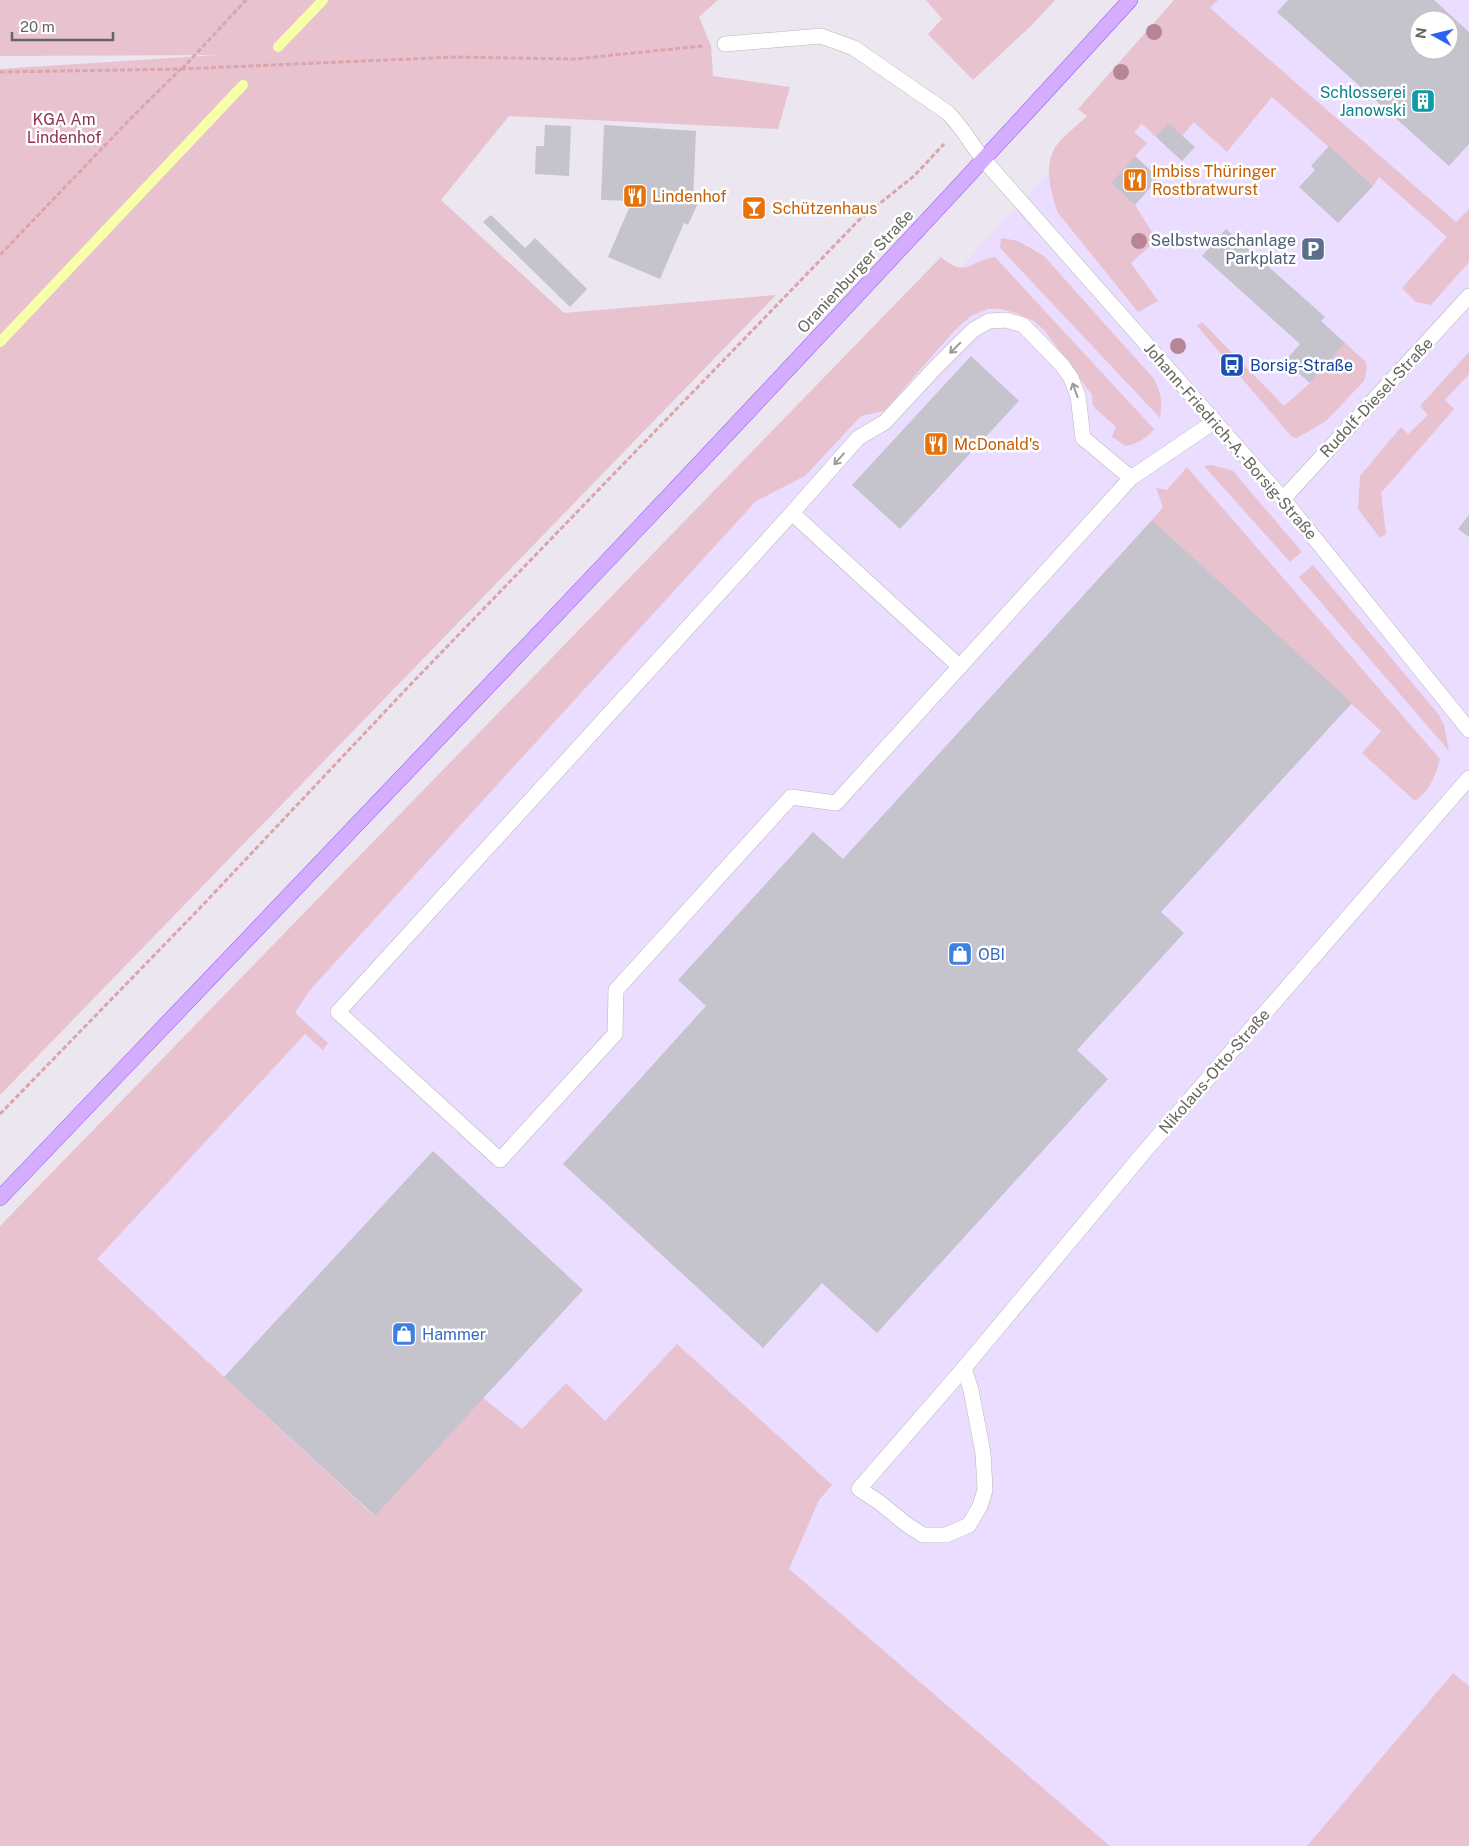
<svg xmlns="http://www.w3.org/2000/svg" width="1469" height="1846" font-family="'Public Sans',sans-serif">
<rect width="100%" height="100%" fill="#ebe6f0"/>
<path fill="#ebddff" fill-rule="evenodd" d="M1208,0H1469V1846H967L361,1604L23,1280ZM1419,20H1449V50H1419Z"/>
<path fill="#e8c2cf" d="M0,0H718L699,17L711,46L713,76L790,87L778,129L509,116L441,200L564,313L776,295L0,1095V69L217,55L0,56Z
M926,0H1055L1032,25L973,80L928,34L942,19Z
M1174,0H1218L1210,8L1456,222L1469,209V262L1431,305L1416,302L1402,288L1447,237L1379,177L1373,186L1272,97L1227,152L1194,122L1182,136L1156,137L1142,124L1134,132L1147,143L1111,183L1135,205L1157,240L1131,263L1158,301L1138,312L1058,213C1051,194 1043,165 1056,146C1064,135 1077,126 1087,116L1078,109Z
M1001,238L1018,241L1044,256L1154,379C1161,393 1163,403 1160,418L1000,248Z
M941,257C967,279 968,261 995,257L1154,429C1147,438 1137,444 1126,446L1112,437L1116,427L1093,406L1092,395L1044,330L1034,321L1016,313L1000,309H988L971,316L955,330L884,411L861,416L805,476L756,501L310,990L295,1013L328,1043L323,1050L305,1034L97,1259L374,1516L483,1398L522,1429L566,1383L605,1421L677,1344L832,1485L819,1500L789,1569L1110,1846H0V1226Z
M1202,322L1284,406L1310,383L1345,343L1366,362L1367,368L1364,381L1326,421L1297,438L1292,437L1197,326Z
M1469,352V374L1445,400L1454,409L1381,493L1386,534L1380,538L1358,509L1360,476L1401,427L1408,434L1428,415L1420,406Z
M1212,465L1233,471L1302,552L1290,562L1204,466Z
M1187,467L1440,759C1435,776 1430,791 1415,801L1362,753L1381,731L1152,520L1163,507L1156,488L1167,490Z
M1313,565L1439,715L1444,725L1449,751L1299,577Z
M1453,1673L1469,1686V1846H1307Z"/>
<g fill="none" stroke-linecap="round" stroke-linejoin="round">
<path stroke="#f7ffa8" stroke-width="10" d="M278,47L323,0
M0,342L243,85"/>
</g>
<path fill="#c5c3cc" fill-rule="evenodd" d="M1288,0H1434L1469,32V144L1449,166L1277,12ZM1419,20H1449V50H1419Z
M1168,123L1195,147L1182,161L1156,137Z
M545,125L571,126L569,176L535,174L536,146H544Z
M604,125L696,131L693,201L698,203L688,225L684,223L660,279L608,257L632,201L601,200Z
M1329,146L1373,186L1338,223L1299,187L1315,170L1311,166Z
M1135,156L1159,178L1135,205L1111,183Z
M491,215L525,248L535,238L587,289L570,307L483,222Z
M1226,229L1325,317L1321,321L1345,343L1310,383L1285,361L1300,344L1202,256Z
M971,356L1019,401L900,529L852,485Z
M1469,515V537L1458,529Z
M1152,520L1352,703L1161,912L1184,933L1077,1050L1108,1079L877,1333L822,1283L763,1348L563,1164L706,1006L678,980L813,832L843,859Z
M433,1151L583,1290L375,1516L224,1377Z"/>
<g fill="none" stroke-linecap="round" stroke-linejoin="round">
<defs>
<path id="minor" d="M725,44L821,36L854,48L948,113C963,128 971,144 984,160L1283,499L1469,730
M1283,499L1469,296
M792,513L858,438L885,422L936,367L973,330L989,321L1006,320L1023,325L1062,365L1071,378L1078,396L1083,438L1131,478
M960,667L792,513L338,1012L500,1160L615,1034L616,990L791,797L836,803L1131,478L1215,421
M964,1368L971,1390L983,1453L985,1490L980,1506L969,1525L946,1535H923L906,1524L879,1502L859,1489L964,1368L1145,1151L1469,778"/>
<path id="major" d="M0,1198C379,801 760,405 1130,0"/>
</defs>
<use href="#minor" stroke="#b7b9b1" stroke-width="16"/>
<use href="#major" stroke="#9459f6" stroke-width="16"/>
<path stroke="#dba5a9" stroke-width="3" stroke-dasharray="5 2.5" stroke-linecap="butt" d="M181,69L455,57L575,59L702,46
M182,69L246,0
M0,72L181,69L135,114L0,255
M0,1114L199,909L411,684L859,220L914,176L944,144"/>
<use href="#minor" stroke="#fff" stroke-width="15"/>
<use href="#major" stroke="#d5adff" stroke-width="15"/>
</g>
<g fill="#b88597">
<circle cx="1154" cy="32" r="8"/>
<circle cx="1121" cy="72" r="8"/>
<circle cx="1139" cy="241" r="8"/>
<circle cx="1178" cy="346" r="8"/>
</g>
<defs><path id="oneway-shaft" d="M-6 0H5M1.5-3L5.5 0L1.5 3" fill="none" stroke-width="1.6" stroke-linecap="round" stroke-linejoin="round" transform="scale(1.25)"/></defs>
<g stroke="#9b9c96">
<use href="#oneway-shaft" transform="translate(955 348) rotate(135)"/>
<use href="#oneway-shaft" transform="translate(1075 390) rotate(-110)"/>
<use href="#oneway-shaft" transform="translate(839 459) rotate(131)"/>
</g>
<defs>
<symbol id="building-square" viewBox="-11 -11 22 22"><rect x="-9" y="-9" width="18" height="18" rx="4" fill="#0f9aa8" stroke="#fff"/><path d="M-4-6H4V6H1V3H-1V6H-4ZM-2.5-4.3h1.7v1.8h-1.7ZM.8-4.3h1.7v1.8H.8ZM-2.5-1h1.7V.8h-1.7ZM.8-1h1.7V.8H.8Z" fill="#fff"/></symbol>
<symbol id="restaurant-square" viewBox="-11 -11 22 22"><rect x="-9" y="-9" width="18" height="18" rx="4" fill="#e8710a" stroke="#fff"/><path d="M-5-6h1v4h1v-4h1v4h1v-4h1v5L-1.5 .5V6h-2V.5L-5-1ZM5-6V6H3V1.5H1.5Q1.5-4 5-6Z" fill="#fff"/></symbol>
<symbol id="bar-square" viewBox="-11 -11 22 22"><rect x="-9" y="-9" width="18" height="18" rx="4" fill="#e8710a" stroke="#fff"/><path d="M-6-5H6L.8 .8V4.5H3.5V6h-7V4.5H-.8V.8Z" fill="#fff"/></symbol>
<symbol id="parking-square" viewBox="-11 -11 22 22"><rect x="-9" y="-9" width="18" height="18" rx="4" fill="#5c6f8a" stroke="#fff"/><path d="M-3.5-5.5H1a3.5 3.5 0 0 1 0 7H-1V5.5H-3.5ZM-1-3.4V-.6H.8a1.4 1.4 0 0 0 0-2.8Z" fill="#fff"/></symbol>
<symbol id="bus-square" viewBox="-11 -11 22 22"><rect x="-9" y="-9" width="18" height="18" rx="4" fill="#1a4fb4" stroke="#fff"/><path d="M-5-6H5V4H4V6H2V4H-2V6H-4V4H-5ZM-3.5-4V0h7V-4ZM-3.5 1.2v1.5H-2V1.2ZM2 1.2v1.5H3.5V1.2Z" fill="#fff"/></symbol>
<symbol id="shop-square" viewBox="-11 -11 22 22"><rect x="-9" y="-9" width="18" height="18" rx="4" fill="#3f7fe0" stroke="#fff"/><path d="M-5-2.5h2.3a2.7 3.5 0 0 1 5.4 0H5L5.5 6h-11ZM-1.5-2.5h3a1.5 2.3 0 0 0-3 0Z" fill="#fff"/></symbol>
</defs>
<g fill-rule="evenodd">
<use href="#building-square" x="1409" y="87" width="28" height="28"/>
<use href="#restaurant-square" x="1121" y="166" width="28" height="28"/>
<use href="#restaurant-square" x="621" y="182" width="28" height="28"/>
<use href="#bar-square" x="740" y="194" width="28" height="28"/>
<use href="#parking-square" x="1299" y="235" width="28" height="28"/>
<use href="#bus-square" x="1218" y="351" width="28" height="28"/>
<use href="#restaurant-square" x="922" y="430" width="28" height="28"/>
<use href="#shop-square" x="946" y="940" width="28" height="28"/>
<use href="#shop-square" x="390" y="1320" width="28" height="28"/>
</g>
<g text-anchor="middle" stroke-width="5" stroke-linejoin="round" paint-order="stroke">
<g font-size="16" fill="#0d838f" stroke="#fff" text-anchor="end">
<text x="1406" y="98">Schlosserei<tspan x="1406" dy="18">Janowski</tspan></text>
</g>
<g font-size="16" fill="#8f354f" stroke="#fff">
<text x="64" y="125">KGA Am<tspan x="64" dy="18">Lindenhof</tspan></text>
</g>
<g font-size="16" fill="#c56008" stroke="#fff" text-anchor="start">
<text x="1152" y="177">Imbiss Thüringer<tspan x="1152" dy="18">Rostbratwurst</tspan></text>
<text x="652" y="202">Lindenhof</text>
<text x="772" y="214">Schützenhaus</text>
<text x="954" y="450">McDonald's</text>
</g>
<g font-size="16" fill="#4e5e75" stroke="#fff" text-anchor="end">
<text x="1296" y="246">Selbstwaschanlage<tspan x="1296" dy="18">Parkplatz</tspan></text>
</g>
<g font-size="16" fill="#65675e" stroke="#fff">
<text transform="translate(855 271) rotate(-47)" y="6">Oranienburger Straße</text>
<text transform="translate(1376 397) rotate(-47)" y="6">Rudolf-Diesel-Straße</text>
<text transform="translate(1231 441) rotate(49)" y="6">Johann-Friedrich-A.-Borsig-Straße</text>
<text transform="translate(1214 1071) rotate(-49)" y="6">Nikolaus-Otto-Straße</text>
</g>
<g font-size="16" fill="#164399" stroke="#fff" text-anchor="start">
<text x="1250" y="371">Borsig-Straße</text>
</g>
<g font-size="16" fill="#366cbe" stroke="#fff" text-anchor="start">
<text x="978" y="960">OBI</text>
<text x="422" y="1340">Hammer</text>
</g>
</g>
<g transform="translate(1434 35) rotate(278)"><circle r="24" fill="#ffffff" stroke="#c1c2bf"/>
<path d="M0-4L9 19L0 12L-9 19Z" fill="#2d61ef"/>
<text y="-8" font-size="14" font-weight="bold" text-anchor="middle" fill="#65675e">N</text>
</g>
<path d="M12 32v8h101v-8" fill="none" stroke="#65675e" stroke-width="2.5"/>
<text x="20" y="32" font-size="15" fill="#65675e" stroke="#ffffff" stroke-width="4" paint-order="stroke">20 m</text>
</svg>
